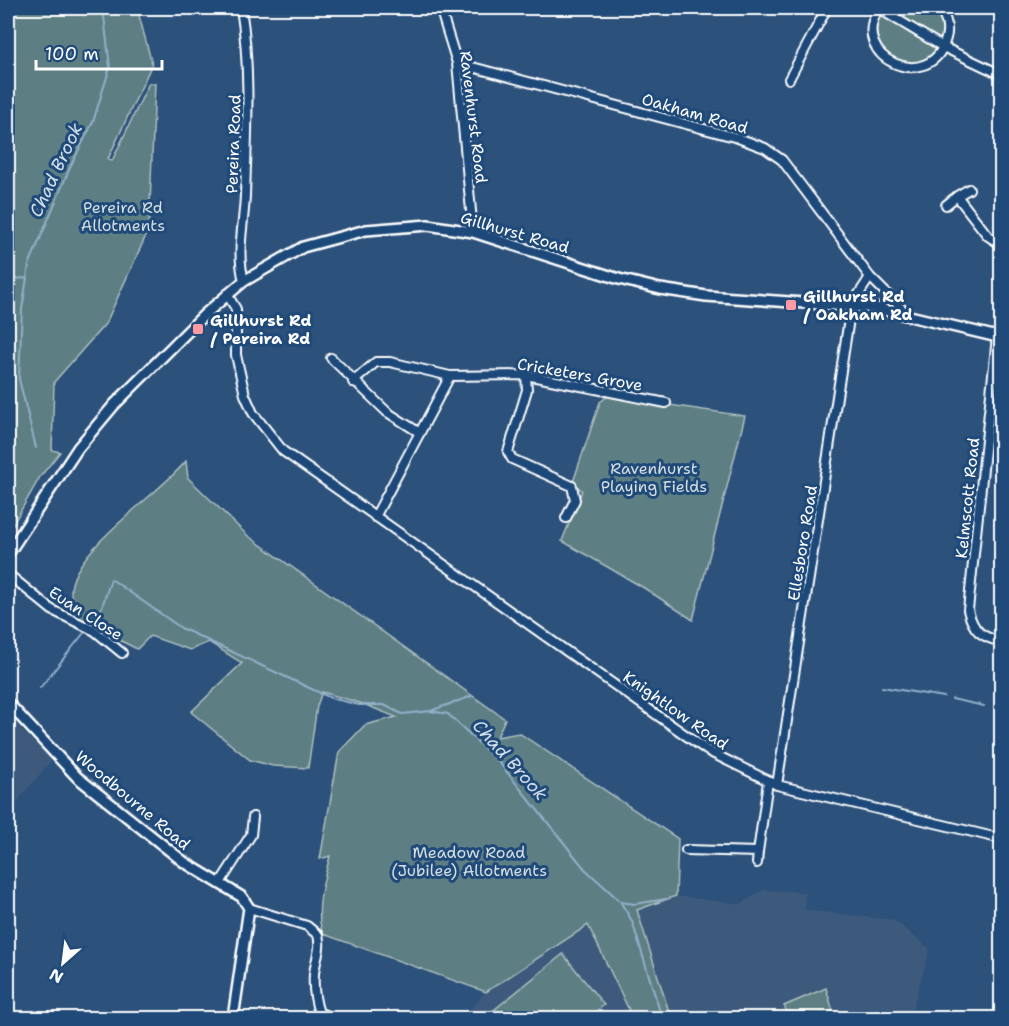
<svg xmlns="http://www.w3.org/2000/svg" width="1009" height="1026" font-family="'Shantell Sans',sans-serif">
<rect width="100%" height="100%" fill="#2c517b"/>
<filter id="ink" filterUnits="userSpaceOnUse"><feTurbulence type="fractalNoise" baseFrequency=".0167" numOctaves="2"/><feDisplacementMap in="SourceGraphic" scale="12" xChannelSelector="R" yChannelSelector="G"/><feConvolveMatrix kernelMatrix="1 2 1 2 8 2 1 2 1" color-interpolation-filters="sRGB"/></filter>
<g filter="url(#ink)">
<path fill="#3c5a7c" d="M8,717L52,760L8,812Z
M763,890L805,892V910L894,920L930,949L910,1018H462L486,992L588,925L676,896L740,904Z"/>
<path fill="#5d7f83" stroke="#aebfc1" stroke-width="1.5" d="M8,8H137L152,64L108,159L112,161L149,83L155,84L149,229L106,323L54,382L52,450L60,452L40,477L8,533Z
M883,8H937L945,24L942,44Z
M879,13L939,48C910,82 864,56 879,13Z
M608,396L745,416L693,620L644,588L562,541L582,491L573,482L600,402Z
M186,461L188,478L247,535L505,719L497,737L519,733L678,839L676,896L637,910L671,1018H622L629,1010L588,925L486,992L323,934C314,910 324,879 330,856L320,859L339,752L365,725L396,717L363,704L322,692L317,706L308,768L273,766L250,760L191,712L242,663L209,642L190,650L150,636L137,649L78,619C76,611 71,600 71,592C70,551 160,494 186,461Z
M563,954L604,1005L587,1018H484Z
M826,988L835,1018H790L784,1006Z"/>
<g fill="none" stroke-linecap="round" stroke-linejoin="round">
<path stroke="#92b0ca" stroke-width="2" d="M13,279L27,278
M8,280H9
M36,448L19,379L22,309L29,265L71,165L93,122L110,67L103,8
M90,625L101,610L111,579L181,628L331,698L359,705H384L402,714L431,711L448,714L498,761L585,869L620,901L632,921L662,1018
M882,687L944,697
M40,688L87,629
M952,699L984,706
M433,710L472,696
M621,902L635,904L666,899"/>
<defs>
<path id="minor" d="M241,8C251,70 247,132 245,195C244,225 236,251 244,281
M440,8L457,63L473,232
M878,8L943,47L1002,75
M879,8C846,59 932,95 946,38C949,28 946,16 939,8
M457,63L738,138L765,148L782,160L870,277L908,315
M789,79L827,8
M957,196L969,189
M946,205L957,196L988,236L1002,245
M227,294L236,309V355L245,395L253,413L283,451L708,751L777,785L1002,839
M997,337L968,610C973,631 981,637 1002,642
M331,358L387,412L420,433
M526,375L527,390L508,452L512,459L572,486L575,500L566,518
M353,382L376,362H390L450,376L526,375L666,403
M375,517L450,376
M8,574L52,610L95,631L122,653
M777,785L851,306L870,277
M686,850L758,852L768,781
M757,863L758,852
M220,883L251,835L253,817
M249,908L307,926L318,935C322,949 315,960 314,974C313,987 315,1001 319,1013L335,1018"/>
<path id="tertiary" d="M8,554L78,448L114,405L205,314L244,281L303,247L366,230L428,225L473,232L619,279L660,289L706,296L876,308L1002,338
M8,703L77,777L184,862L242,897L249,908L233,1018"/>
</defs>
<use href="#minor" stroke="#fff" stroke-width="12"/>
<use href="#tertiary" stroke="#fff" stroke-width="14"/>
<use href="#minor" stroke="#1f4a7a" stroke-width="8"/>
<use href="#tertiary" stroke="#1f4a7a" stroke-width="9"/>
</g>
</g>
<g fill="#ff9aa2" stroke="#1f4a7a" stroke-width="2">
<rect x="785" y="299" width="12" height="12" rx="3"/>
<rect x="192" y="323" width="12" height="12" rx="3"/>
</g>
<g text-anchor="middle" stroke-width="6" stroke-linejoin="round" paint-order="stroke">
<g font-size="16" fill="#fff" stroke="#1f4a7a">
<text transform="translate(695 113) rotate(16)" y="6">Oakham Road</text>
<text transform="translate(474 117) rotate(83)" y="6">Ravenhurst Road</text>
<text transform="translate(233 144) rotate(-88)" y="6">Pereira Road</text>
<text transform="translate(515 232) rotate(16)" y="6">Gillhurst Road</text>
<text transform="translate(580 374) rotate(10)" y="6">Cricketers Grove</text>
<text transform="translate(967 498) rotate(-84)" y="6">Kelmscott Road</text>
<text transform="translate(802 543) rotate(-81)" y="6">Ellesboro Road</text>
<text transform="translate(86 613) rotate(33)" y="6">Euan Close</text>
<text transform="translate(676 710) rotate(35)" y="6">Knightlow Road</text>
<text transform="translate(133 800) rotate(40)" y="6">Woodbourne Road</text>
</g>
<g font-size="16" fill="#d6dfe0" stroke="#1f4a7a">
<text x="123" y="213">Pereira Rd<tspan x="123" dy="18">Allotments</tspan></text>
<text x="654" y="474">Ravenhurst<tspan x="654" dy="18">Playing Fields</tspan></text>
<text x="469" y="858">Meadow Road<tspan x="469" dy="18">(Jubilee) Allotments</tspan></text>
</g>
<g font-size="16" font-weight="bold" fill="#fff" stroke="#1f4a7a" text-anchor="start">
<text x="803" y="302">Gillhurst Rd<tspan x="803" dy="18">/ Oakham Rd</tspan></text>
<text x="210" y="326">Gillhurst Rd<tspan x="210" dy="18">/ Pereira Rd</tspan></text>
</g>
<g font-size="18" font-style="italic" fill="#d2dee9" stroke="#1f4a7a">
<text transform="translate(56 170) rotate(-65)" y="6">Chad Brook</text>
<text transform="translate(510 760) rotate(48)" y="6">Chad Brook</text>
</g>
</g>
<rect width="1009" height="1026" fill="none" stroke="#1f4a7a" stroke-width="30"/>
<rect x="15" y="15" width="979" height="996" fill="none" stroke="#fff" stroke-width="2" filter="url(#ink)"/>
<g transform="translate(63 963) rotate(208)" stroke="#1f4a7a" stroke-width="4.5" paint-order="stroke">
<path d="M0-4.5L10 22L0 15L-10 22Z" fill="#ffffff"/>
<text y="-9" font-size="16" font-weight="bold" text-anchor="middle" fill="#ffffff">N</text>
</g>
<path d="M36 60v9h126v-9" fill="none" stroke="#ffffff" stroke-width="3"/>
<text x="45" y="60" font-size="18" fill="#ffffff" stroke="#1f4a7a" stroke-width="4.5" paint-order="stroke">100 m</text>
</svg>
